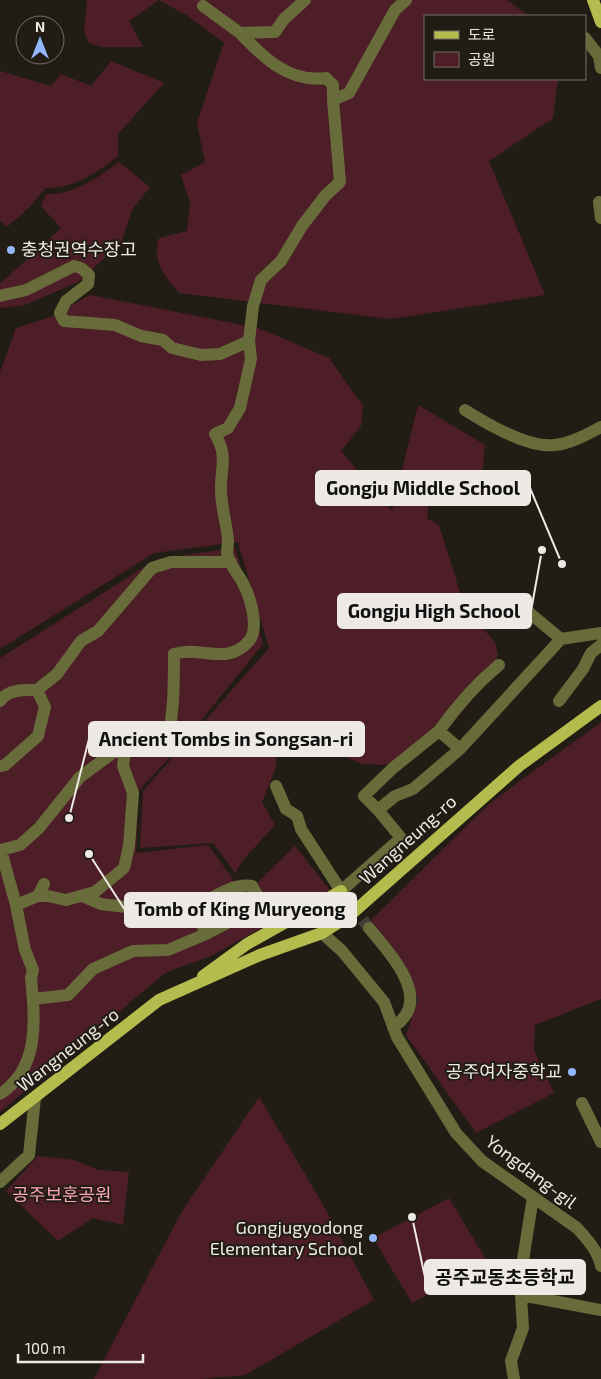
<svg xmlns="http://www.w3.org/2000/svg" width="601" height="1379" font-family="'Exo 2','Noto Sans KR',sans-serif">
<rect width="100%" height="100%" fill="#221d14"/>
<path fill="#4d1d28" d="M87,0H507L528,16H425V79H558L553,118L489,161L545,295L391,319L179,293C165,277 151,260 159,238L187,231L190,203L181,175L205,162L197,123L224,43L188,16L159,0L129,21L143,47H101L88,42L84,31Z
M111,61L164,83L118,134V156C97,173 73,189 45,188L31,206L7,227L0,221V71L51,86L61,74L91,86Z
M119,162L150,187L132,210L121,243L78,282L25,305L0,308V284L61,228L41,206L46,194C72,196 99,177 119,162Z
M90,295L258,328L329,358L363,406L361,426L341,451L392,511L418,405L485,445L480,496L429,504L427,518L439,525L463,602L471,617L479,616L485,631L495,642L498,655L488,681L441,737L403,759L385,765L362,764L287,731L276,746V767L262,802L275,825L244,859L235,873L213,843L140,848L143,791L269,648L238,542L154,553L0,649V372L16,328L51,317Z
M235,548L263,644L178,749L139,790L136,853L208,845L236,883L258,882L295,846L330,890L211,956L165,973L0,1112V658L157,559Z
M601,722V999L535,1025L534,1050L554,1093L476,1133L406,1035L418,1000L406,966L371,920L490,803Z
M259,1097L321,1201L374,1300L245,1375L201,1379H94L181,1213Z
M38,1156L74,1160L98,1170L129,1172L123,1225L93,1218L58,1241L6,1191Z
M449,1198L488,1263L412,1303L373,1238Z"/>
<path fill="#0b3b18" d="M244,888L253,907L236,916L226,897Z
M221,899L231,918L213,927L203,908Z"/>
<g fill="none" stroke-linecap="round" stroke-linejoin="round">
<path stroke="#403c33" stroke-width="12" stroke-dasharray="12 6" stroke-linecap="butt" d="M341,891L369,928"/>
<path stroke="#686c3a" stroke-width="12" d="M305,0L284,19L275,32L240,33C264,58 289,83 326,78L333,85V100
M203,6L240,33
M585,38L599,56L601,68
M599,202L601,218
M0,296L26,290L74,266L81,268L89,275L88,284L66,301L60,313L64,321L115,325L141,336L163,340L172,348L201,355L220,354L249,341
M465,410C487,424 527,448 554,445C570,444 588,434 601,427
M488,609H496L513,603L520,605L561,639
M0,701C8,689 23,690 37,690
M559,701L583,669L591,653L601,645
M439,731C456,707 476,684 499,665
M0,766L5,765L38,736L45,707L37,690L57,674L81,641L98,631L152,568L171,562H231
M276,786L286,809L297,816L301,829L341,891L401,838L378,810L395,796L413,789L460,749L561,639L601,633
M378,810L364,796L393,768L439,731L460,749
M38,896L44,884
M16,905L1,850L20,845L39,828L80,777L114,752L125,750
M195,908C212,898 232,883 252,886L261,902L260,906L206,934
M369,928C390,954 435,1000 393,1027
M322,933L342,951L384,1002L397,1037L456,1133L482,1161L577,1228C587,1239 598,1251 601,1266
M33,999L68,995L93,969L133,951L168,950L206,934L195,908L177,916L166,915L134,908L101,904L82,896
M0,1094C40,1068 35,1020 31,978L33,970L25,950L16,905L38,896H48L66,900L95,892L124,868L129,846L133,793L123,766L125,750C139,748 152,753 165,750C174,720 174,685 174,654C201,645 226,667 249,641C260,627 250,597 243,583C238,573 229,565 227,553C227,549 228,545 228,541C227,523 220,505 221,485C222,464 227,454 215,434L228,428L240,408L251,359L249,341L253,306L261,280L281,261L302,226L325,196L340,182L333,100L349,93L395,10L406,0
M582,1103L601,1142
M0,1182L29,1155L35,1098
M521,1295L601,1310
M514,1379L511,1361L523,1328L520,1279L533,1197"/>
<path stroke="#b4bc4d" stroke-width="12" d="M593,0L601,22
M203,976L247,944L341,891
M0,1124L159,1000L260,955L322,933L349,916L519,766L601,706"/>
</g>
<g fill="#94b7fd" stroke="#221d14" stroke-width="2">
<circle cx="11" cy="250" r="5"/>
<circle cx="572" cy="1072" r="5"/>
<circle cx="373" cy="1238" r="5"/>
</g>
<g text-anchor="middle" stroke-width="4" stroke-linejoin="round" paint-order="stroke">
<g font-size="18" fill="#ede9e4" stroke="#221d14" text-anchor="end">
<text x="21" y="256" text-anchor="start">충청권역수장고</text>
<text x="562" y="1078">공주여자중학교</text>
<text x="363" y="1234">Gongjugyodong<tspan x="363" dy="21">Elementary School</tspan></text>
</g>
<g font-size="18" fill="#ede9e4" stroke="#221d14">
<text transform="translate(408 840) rotate(-42)" y="6">Wangneung-ro</text>
<text transform="translate(68 1050) rotate(-38)" y="6">Wangneung-ro</text>
<text transform="translate(531 1172) rotate(37)" y="6">Yongdang-gil</text>
</g>
<g font-size="18" fill="#fca6b5" stroke="#221d14">
<text x="62" y="1201">공주보훈공원</text>
</g>
</g>
<path fill="none" stroke="#ede9e4" stroke-width="2" d="M562 564L530 488M542 550L531 611M69 818L89 739M89 854L125 910M412 1217L425 1277"/>
<g fill="#ede9e4" stroke="#221d14" stroke-width="2">
<circle cx="562" cy="564" r="5"/>
<circle cx="542" cy="550" r="5"/>
<circle cx="69" cy="818" r="5"/>
<circle cx="89" cy="854" r="5"/>
<circle cx="412" cy="1217" r="5"/>
</g>
<g fill="#ede9e4" stroke="#ede9e4" stroke-width="2">
<rect x="316" y="471" width="214" height="34" rx="5"/>
<rect x="338" y="594" width="193" height="34" rx="5"/>
<rect x="89" y="722" width="275" height="34" rx="5"/>
<rect x="125" y="893" width="231" height="34" rx="5"/>
<rect x="425" y="1260" width="160" height="34" rx="5"/>
</g>
<g font-size="19" text-anchor="middle" font-weight="bold" fill="#111">
<text x="423" y="495">Gongju Middle School</text>
<text x="434" y="618">Gongju High School</text>
<text x="226" y="746">Ancient Tombs in Songsan-ri</text>
<text x="240" y="916">Tomb of King Muryeong</text>
<text x="505" y="1284">공주교동초등학교</text>
</g>
<rect x="424" y="15" width="162" height="65" fill="#221d14" stroke="#736f67"/>
<rect x="434" y="31" width="25" height="8" fill="#b4bc4d" stroke="#736f67"/>
<text x="468" y="40" font-size="15" fill="#ede9e4">도로</text>
<rect x="434" y="52" width="25" height="15" fill="#4d1d28" stroke="#736f67"/>
<text x="468" y="65" font-size="15" fill="#ede9e4">공원</text>
<g transform="translate(40 40)"><circle r="24" fill="#221d14" stroke="#736f67"/>
<path d="M0-4L9 19L0 12L-9 19Z" fill="#94b7fd"/>
<text y="-8" font-size="14" font-weight="bold" text-anchor="middle" fill="#ede9e4">N</text>
</g>
<path d="M18 1354v8h125v-8" fill="none" stroke="#ede9e4" stroke-width="2.5"/>
<text x="25" y="1354" font-size="15" fill="#ede9e4" stroke="#221d14" stroke-width="4" paint-order="stroke">100 m</text>
</svg>
